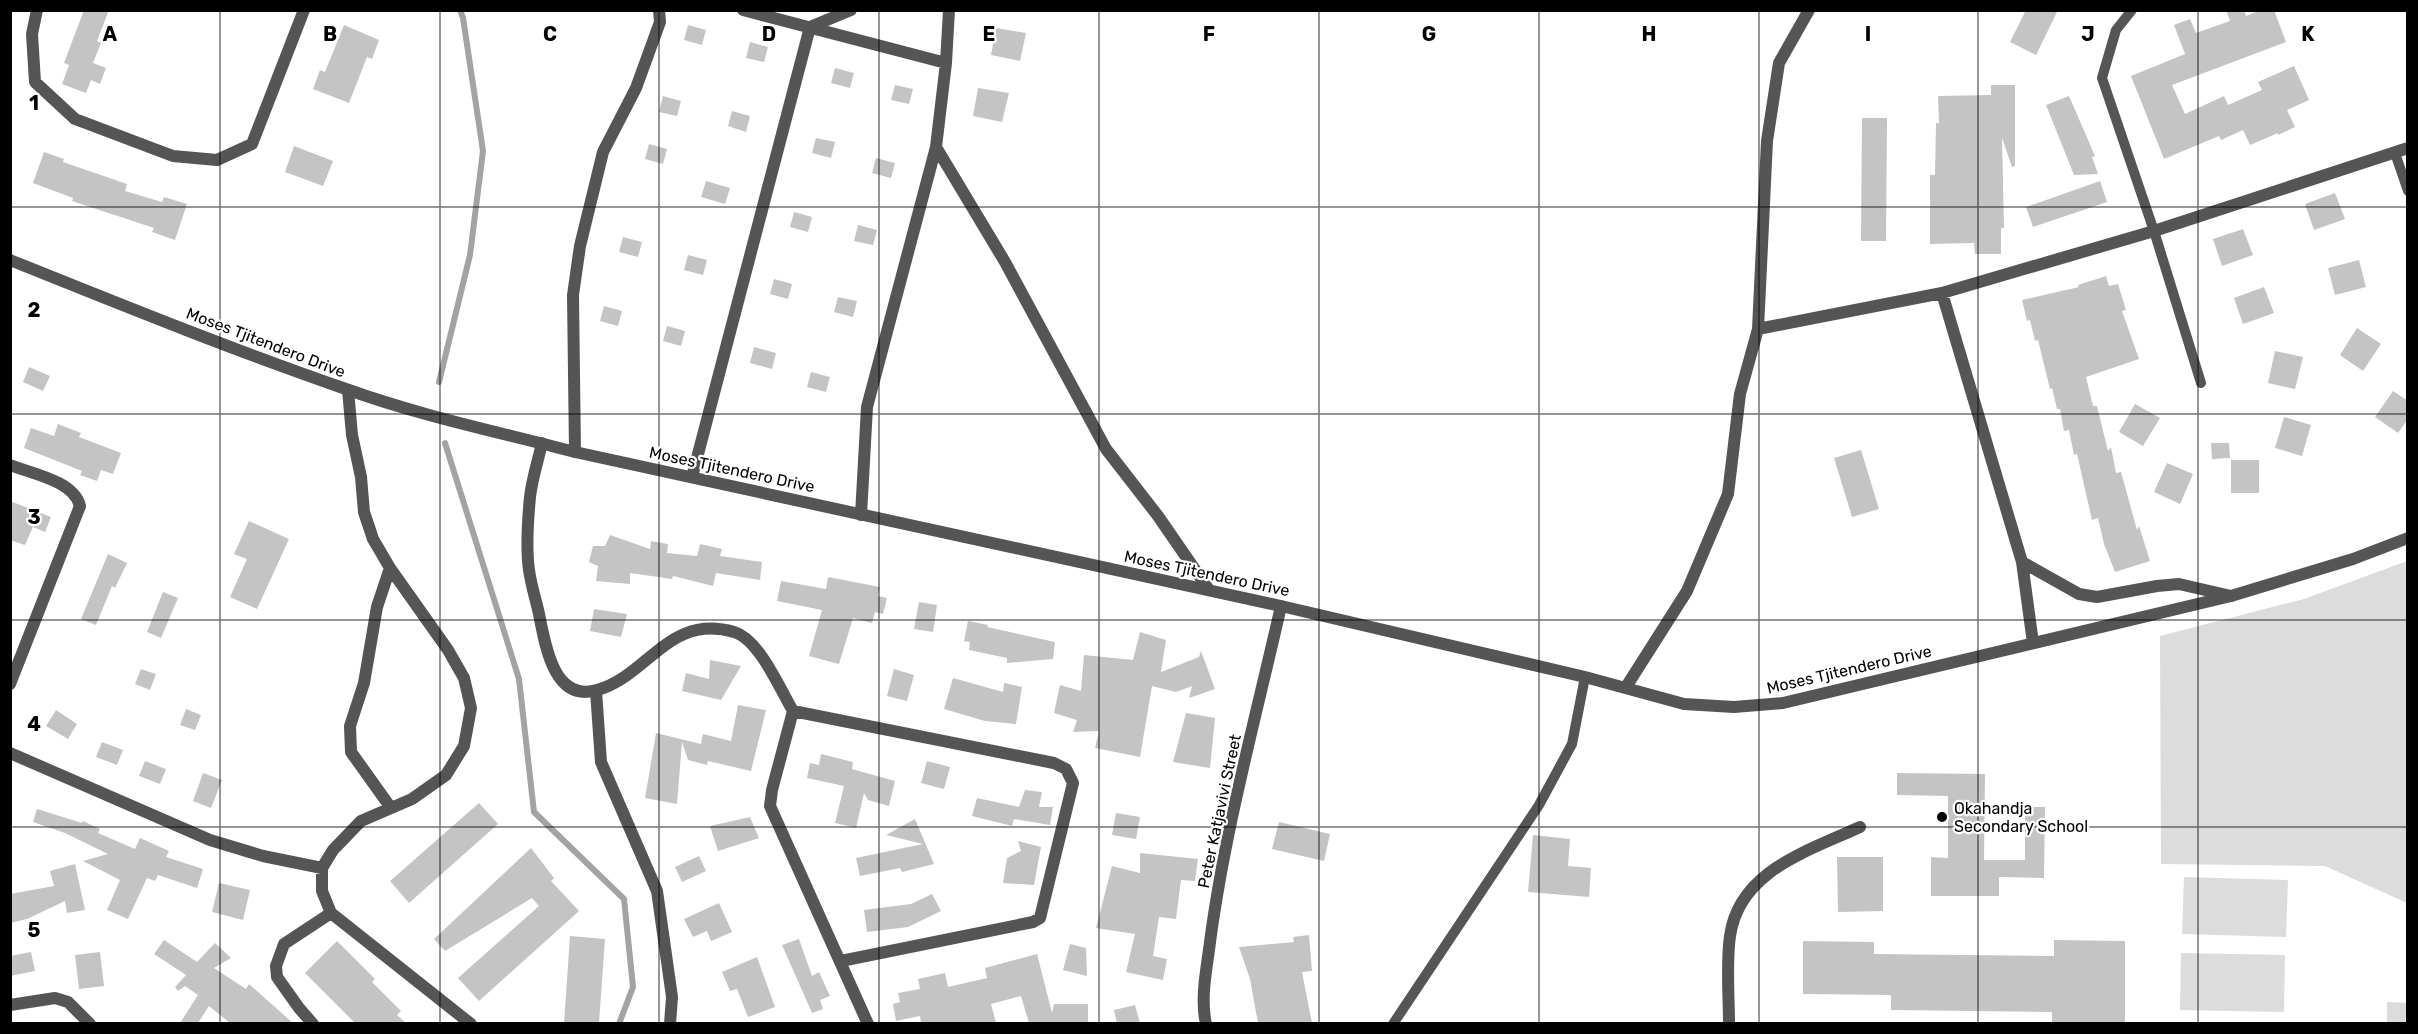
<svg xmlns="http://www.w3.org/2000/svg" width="2418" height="1034" font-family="Rubik,sans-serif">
<rect width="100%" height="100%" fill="#fff"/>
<path fill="#dcdcdc" d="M2407,561V903L2325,866L2161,864L2160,636L2304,599Z
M2184,877L2288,880L2286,937L2182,934Z
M2181,953L2285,955L2284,1012L2180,1010Z
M2387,1002L2407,1003V1023H2387Z"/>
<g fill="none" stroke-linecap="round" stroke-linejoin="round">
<path stroke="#a3a3a3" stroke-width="6" d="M439,382L470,255L483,151L463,18L460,10
M445,443L519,679L534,812L624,899L633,987L619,1024"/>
</g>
<path fill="#c4c4c4" d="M84,10H109L97,41L101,43L93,63L106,68L100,84L91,80L86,93L62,84L69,65L64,63Z
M2026,10H2058L2036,55L2010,42Z
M2226,10H2244L2246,16L2261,10H2274L2286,42L2172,85L2185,114L2224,96L2228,105L2262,90L2258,82L2294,66L2309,100L2287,110L2295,127L2278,135V133L2250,145L2243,130L2221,140L2219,136L2164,159L2131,76L2185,54L2174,25L2190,19L2196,33L2230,21Z
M344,25L379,40L372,59L367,57L349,103L313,89L320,70L325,72Z
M688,25L706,30L702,45L684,40Z
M996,28L1026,33L1020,61L991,55Z
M750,42L768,47L764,62L746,58Z
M835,68L854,73L850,88L831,83Z
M895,85L913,89L909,104L891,100Z
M1991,85H2015V166L2012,167L2002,138L2004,228H2001V254H1975L1974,243L1930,244V175H1935L1936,123H1939L1938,96L1991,95Z
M978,88L1009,93L1002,122L973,116Z
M663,96L681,101L677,116L659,112Z
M2069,96L2095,156L2092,157L2098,174L2074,175L2046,105Z
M732,111L750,116L746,132L728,126Z
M1862,118H1887L1886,241H1861Z
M816,138L835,142L831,158L812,153Z
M649,144L667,149L663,164L645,159Z
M294,146L333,161L323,186L285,172Z
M44,152L64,159L63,162L127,184L125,191L162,202L164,197L187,204L175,240L152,232L154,228L72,201L73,198L33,183Z
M876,158L895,163L891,178L872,173Z
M706,181L730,188L725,204L701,197Z
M2100,181L2107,202L2033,227L2026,207Z
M2335,193L2345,219L2314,230L2305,204Z
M794,212L812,217L808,232L790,227Z
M858,225L877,230L873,245L854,241Z
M2243,229L2253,255L2222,266L2213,239Z
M623,237L642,242L638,257L619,252Z
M688,255L707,260L703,275L684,270Z
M2359,260L2366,287L2335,295L2328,268Z
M2106,276L2109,286L2118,284L2126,310L2122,311L2139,359L2086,377L2093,406H2097L2108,451L2111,447L2116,473L2121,472L2137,530L2139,526L2150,561L2115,572L2104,544L2098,518L2092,520L2077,454L2074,455L2069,430L2064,431L2060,409H2057L2052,388L2050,389L2038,340L2035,341L2030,320L2027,321L2022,300L2079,287L2078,285Z
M774,279L792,284L788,299L770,294Z
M2264,287L2274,313L2243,324L2234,298Z
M838,297L857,301L853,317L834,312Z
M604,306L622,311L618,326L600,321Z
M667,326L685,331L681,346L663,341Z
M2357,328L2381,344L2363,371L2340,355Z
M754,347L776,353L772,369L750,363Z
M2275,351L2303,357L2295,389L2268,383Z
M29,367L50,376L43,391L23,382Z
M811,372L830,377L826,392L807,387Z
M2393,391L2408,401V419L2398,433L2375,417Z
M2135,404L2160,418L2143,446L2119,432Z
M2284,417L2311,425L2302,456L2275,448Z
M58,424L81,433L79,437L121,453L113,474L101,470L97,481L80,475L82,471L24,448L31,428L54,436Z
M2211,443H2229L2230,458L2212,459Z
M1861,450L1879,509L1852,517L1834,458Z
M2231,460H2259V493H2231Z
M2167,463L2193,474L2180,504L2154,492Z
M10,501L51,517L45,532L33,527L25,545L10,540Z
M249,521L289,539L257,609L230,597L247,559L234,554Z
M610,535L650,549L651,541L668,544L667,553L697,556L700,544L722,549L720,556L762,562L760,580L716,573L713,586L673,576L672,579L630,573V584L596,581L598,566L589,562L593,546H605Z
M108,554L127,563L115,588L112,586L96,625L81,619Z
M828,577L880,587L878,596L887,598L883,614L875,612L872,623L853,618L839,664L809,656L822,610L777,601L781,581L826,589Z
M163,592L178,598L161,638L147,632Z
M919,602L937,605L933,632L914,629Z
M594,609L627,614L621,637L590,631Z
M968,621L988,625L987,627L1055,642L1053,659L1007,663V658L969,650L970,642L964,641Z
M1140,632L1166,640L1161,672L1199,657L1201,651L1215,689L1189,698L1192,686L1176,692L1152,686L1140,757L1095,748L1099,731L1073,732L1077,720L1054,713L1060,685L1081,691L1084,655L1133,660Z
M710,660L741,666L721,700L682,691L686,673L709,679Z
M141,669L156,674L150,690L135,684Z
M894,669L914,675L907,701L887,696Z
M953,678L1003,692L1004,683L1022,687L1016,724L985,721L944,709Z
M738,705L766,710L751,771L708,761L707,765L688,760L682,742L677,804L645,798L656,733L701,744L703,734L731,741Z
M186,709L201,715L195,730L180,725Z
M56,710L77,724L68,739L46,726Z
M1186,713L1215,718L1210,768L1173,762Z
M102,742L123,750L117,765L96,757Z
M821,754L853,762L852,769L895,781L889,806L868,800L864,793L856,828L835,823L844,786L807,778L810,763L819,765Z
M145,761L166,769L160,784L139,776Z
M927,761L950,767L944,789L921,783Z
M203,773L222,780L211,808L193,801Z
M1897,773L1985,774L1984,860H2025V807H2045L2044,878L1999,877V896H1931V857L1948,858V796L1897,795Z
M1025,790L1042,792L1039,807H1053L1050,825L1014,819L1012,826L972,816L977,798L1019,807Z
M479,803L498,824L409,903L390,881Z
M37,809L82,823L83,821L100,829L98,833L135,849L140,838L169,851L166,857L203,869L197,888L158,875L155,881L147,878L128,919L107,910L120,880L83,861L108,854L65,833L33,822Z
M1116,813L1140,817L1136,839L1112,835Z
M750,817L759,838L718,851L710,826Z
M915,819L934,864L902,872L900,868L860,876L856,858L923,844L886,835Z
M1279,822L1330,834L1324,861L1272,849Z
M1533,835L1570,839L1568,866L1591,868L1589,897L1528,892Z
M1018,841L1041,847L1034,885L1003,883L1007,858L1021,851Z
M531,848L554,878L551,881L579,911L479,1001L458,978L539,906L532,898L445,951L434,939Z
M1140,853L1198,859L1195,881L1181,880L1176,919L1159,917L1153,956L1167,959L1163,980L1126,972L1135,934L1096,928L1112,866L1140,873Z
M699,856L706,871L682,882L675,867Z
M1837,857H1883V911L1838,912Z
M75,864L85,910L67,913L65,901L27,919L10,923V894L54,886L50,871Z
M219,883L250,890L243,920L212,912Z
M932,894L941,911L908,927L867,932L864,910L911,904Z
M719,903L732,932L711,941L707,931L693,937L684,919Z
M1309,935L1312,971L1302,972L1312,1023H1258L1250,979L1239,947L1294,942L1293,937Z
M570,936L605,939L599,1023H564Z
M799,939L812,976L819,972L830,996L820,1000L823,1009L812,1013L782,945Z
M164,940L197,962L215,943L231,958L214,968L246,989L249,984L293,1023H230L209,1006L198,1023H180L198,995L185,986L178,991L175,987L186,975L154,954Z
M2054,940L2125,941V1023H2052V1012L1891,1010V995L1803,994V941L1874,942V954L2054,956Z
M337,941L375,979L372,982L401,1011L397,1015L406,1023H355L305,973Z
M1070,944L1086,948L1087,976L1063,970Z
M31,952L35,971L10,976V956Z
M100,952L104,986L79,989L75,955Z
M1037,954L1052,1013L1054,1004H1088V1023H1029L1021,996L991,1004L996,1023H921L920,1016L896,1021L893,1004L900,1002L898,993L920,989L918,979L945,973L948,987L987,978L985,968Z
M757,957L775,1007L748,1017L737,989L730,991L722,972Z
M1135,1005L1140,1023H1117L1114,1010Z"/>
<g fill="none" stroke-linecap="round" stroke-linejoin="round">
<path stroke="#555" stroke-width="10" d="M2132,10L2116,30L2102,78L2154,231L2201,383
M2395,153L2408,191
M1393,1024L1539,805L1572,744L1585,677"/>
<path stroke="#555" stroke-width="12" d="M37,10L32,34L35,82L75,119L173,156L217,160L252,144L304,10
M743,10L946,63
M936,147L1005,262L1106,449L1158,516L1209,590
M1942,293L2022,562L2033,643
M1758,329L1942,293L2154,231L2408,148
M542,443C538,461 532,479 530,497C528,518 526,549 529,570C531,585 536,600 539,614C545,643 553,703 597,690C648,676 669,613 734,632C759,639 780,689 793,711L772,790L770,806L868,1024
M575,452L573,295L580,246L603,152L636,88L660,22L659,10
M10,465C33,474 74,481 80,506L10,684
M692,477L810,27L851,10
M861,515L867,407L936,147L946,63L949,10
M2022,562L2079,594L2097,597L2157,586L2179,584L2231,596
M390,568L377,607L364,683L350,726L351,752L391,808
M1626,687L1687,591L1728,494L1740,394L1758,329L1767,141L1779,63L1809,10
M596,691L601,762L657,891L672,997L670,1024
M793,711L1054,763L1066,769L1073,783L1040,918L1033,922L841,961
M10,753L210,840L263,856L322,868L333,850L361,821L412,799L446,775L464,746L471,708L464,678L448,650L390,568L373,539L364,512L361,477L352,435L348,390
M322,868V891L331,913L471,1024
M10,1005L55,998L68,1002L90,1024
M313,1024L299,1008L277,977L276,966L284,944L331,913
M1206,1024C1200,997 1207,968 1210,942C1225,829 1256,717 1281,606
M1729,1024C1729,995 1726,964 1730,936C1739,871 1808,851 1860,827"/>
<path stroke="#555" stroke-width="12" d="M10,260C122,305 233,350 346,389C421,416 499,432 575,452L1281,606L1585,677L1684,704L1734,707L1783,703L2231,596L2353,559L2408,538"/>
</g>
<path fill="none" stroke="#000" stroke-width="1.5" stroke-opacity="0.55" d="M220,10V1024M440,10V1024M659,10V1024M879,10V1024M1099,10V1024M1319,10V1024M1539,10V1024M1759,10V1024M1978,10V1024M2198,10V1024M10,207H2408M10,414H2408M10,620H2408M10,827H2408"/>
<circle fill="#000" stroke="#fff" stroke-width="2" cx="1942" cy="817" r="6"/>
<g text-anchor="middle" stroke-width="4.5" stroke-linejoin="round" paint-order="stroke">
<g font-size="16" fill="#000" stroke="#fff">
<text transform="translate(266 342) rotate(21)" y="6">Moses Tjitendero Drive</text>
<text transform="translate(732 469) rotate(12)" y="6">Moses Tjitendero Drive</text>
<text transform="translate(1207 573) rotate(12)" y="6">Moses Tjitendero Drive</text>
<text transform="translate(1849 669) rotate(-13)" y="6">Moses Tjitendero Drive</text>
<text transform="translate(1219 811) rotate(-78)" y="6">Peter Katjavivi Street</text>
</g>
<g font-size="16" fill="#000" stroke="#fff" text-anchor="start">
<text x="1954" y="814">Okahandja<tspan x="1954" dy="18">Secondary School</tspan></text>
</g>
</g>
<g font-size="20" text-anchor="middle" font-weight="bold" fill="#000" stroke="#fff" stroke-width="4.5" stroke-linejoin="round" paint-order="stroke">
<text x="110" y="41">A</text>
<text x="330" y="41">B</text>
<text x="550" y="41">C</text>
<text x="769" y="41">D</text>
<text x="989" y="41">E</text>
<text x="1209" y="41">F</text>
<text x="1429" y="41">G</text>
<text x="1649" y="41">H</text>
<text x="1868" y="41">I</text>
<text x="2088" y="41">J</text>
<text x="2308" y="41">K</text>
<text x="34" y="110">1</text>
<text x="34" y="317">2</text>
<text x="34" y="524">3</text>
<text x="34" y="731">4</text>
<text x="34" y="937">5</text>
</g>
<rect width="2418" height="1034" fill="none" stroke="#000000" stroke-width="24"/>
</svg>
